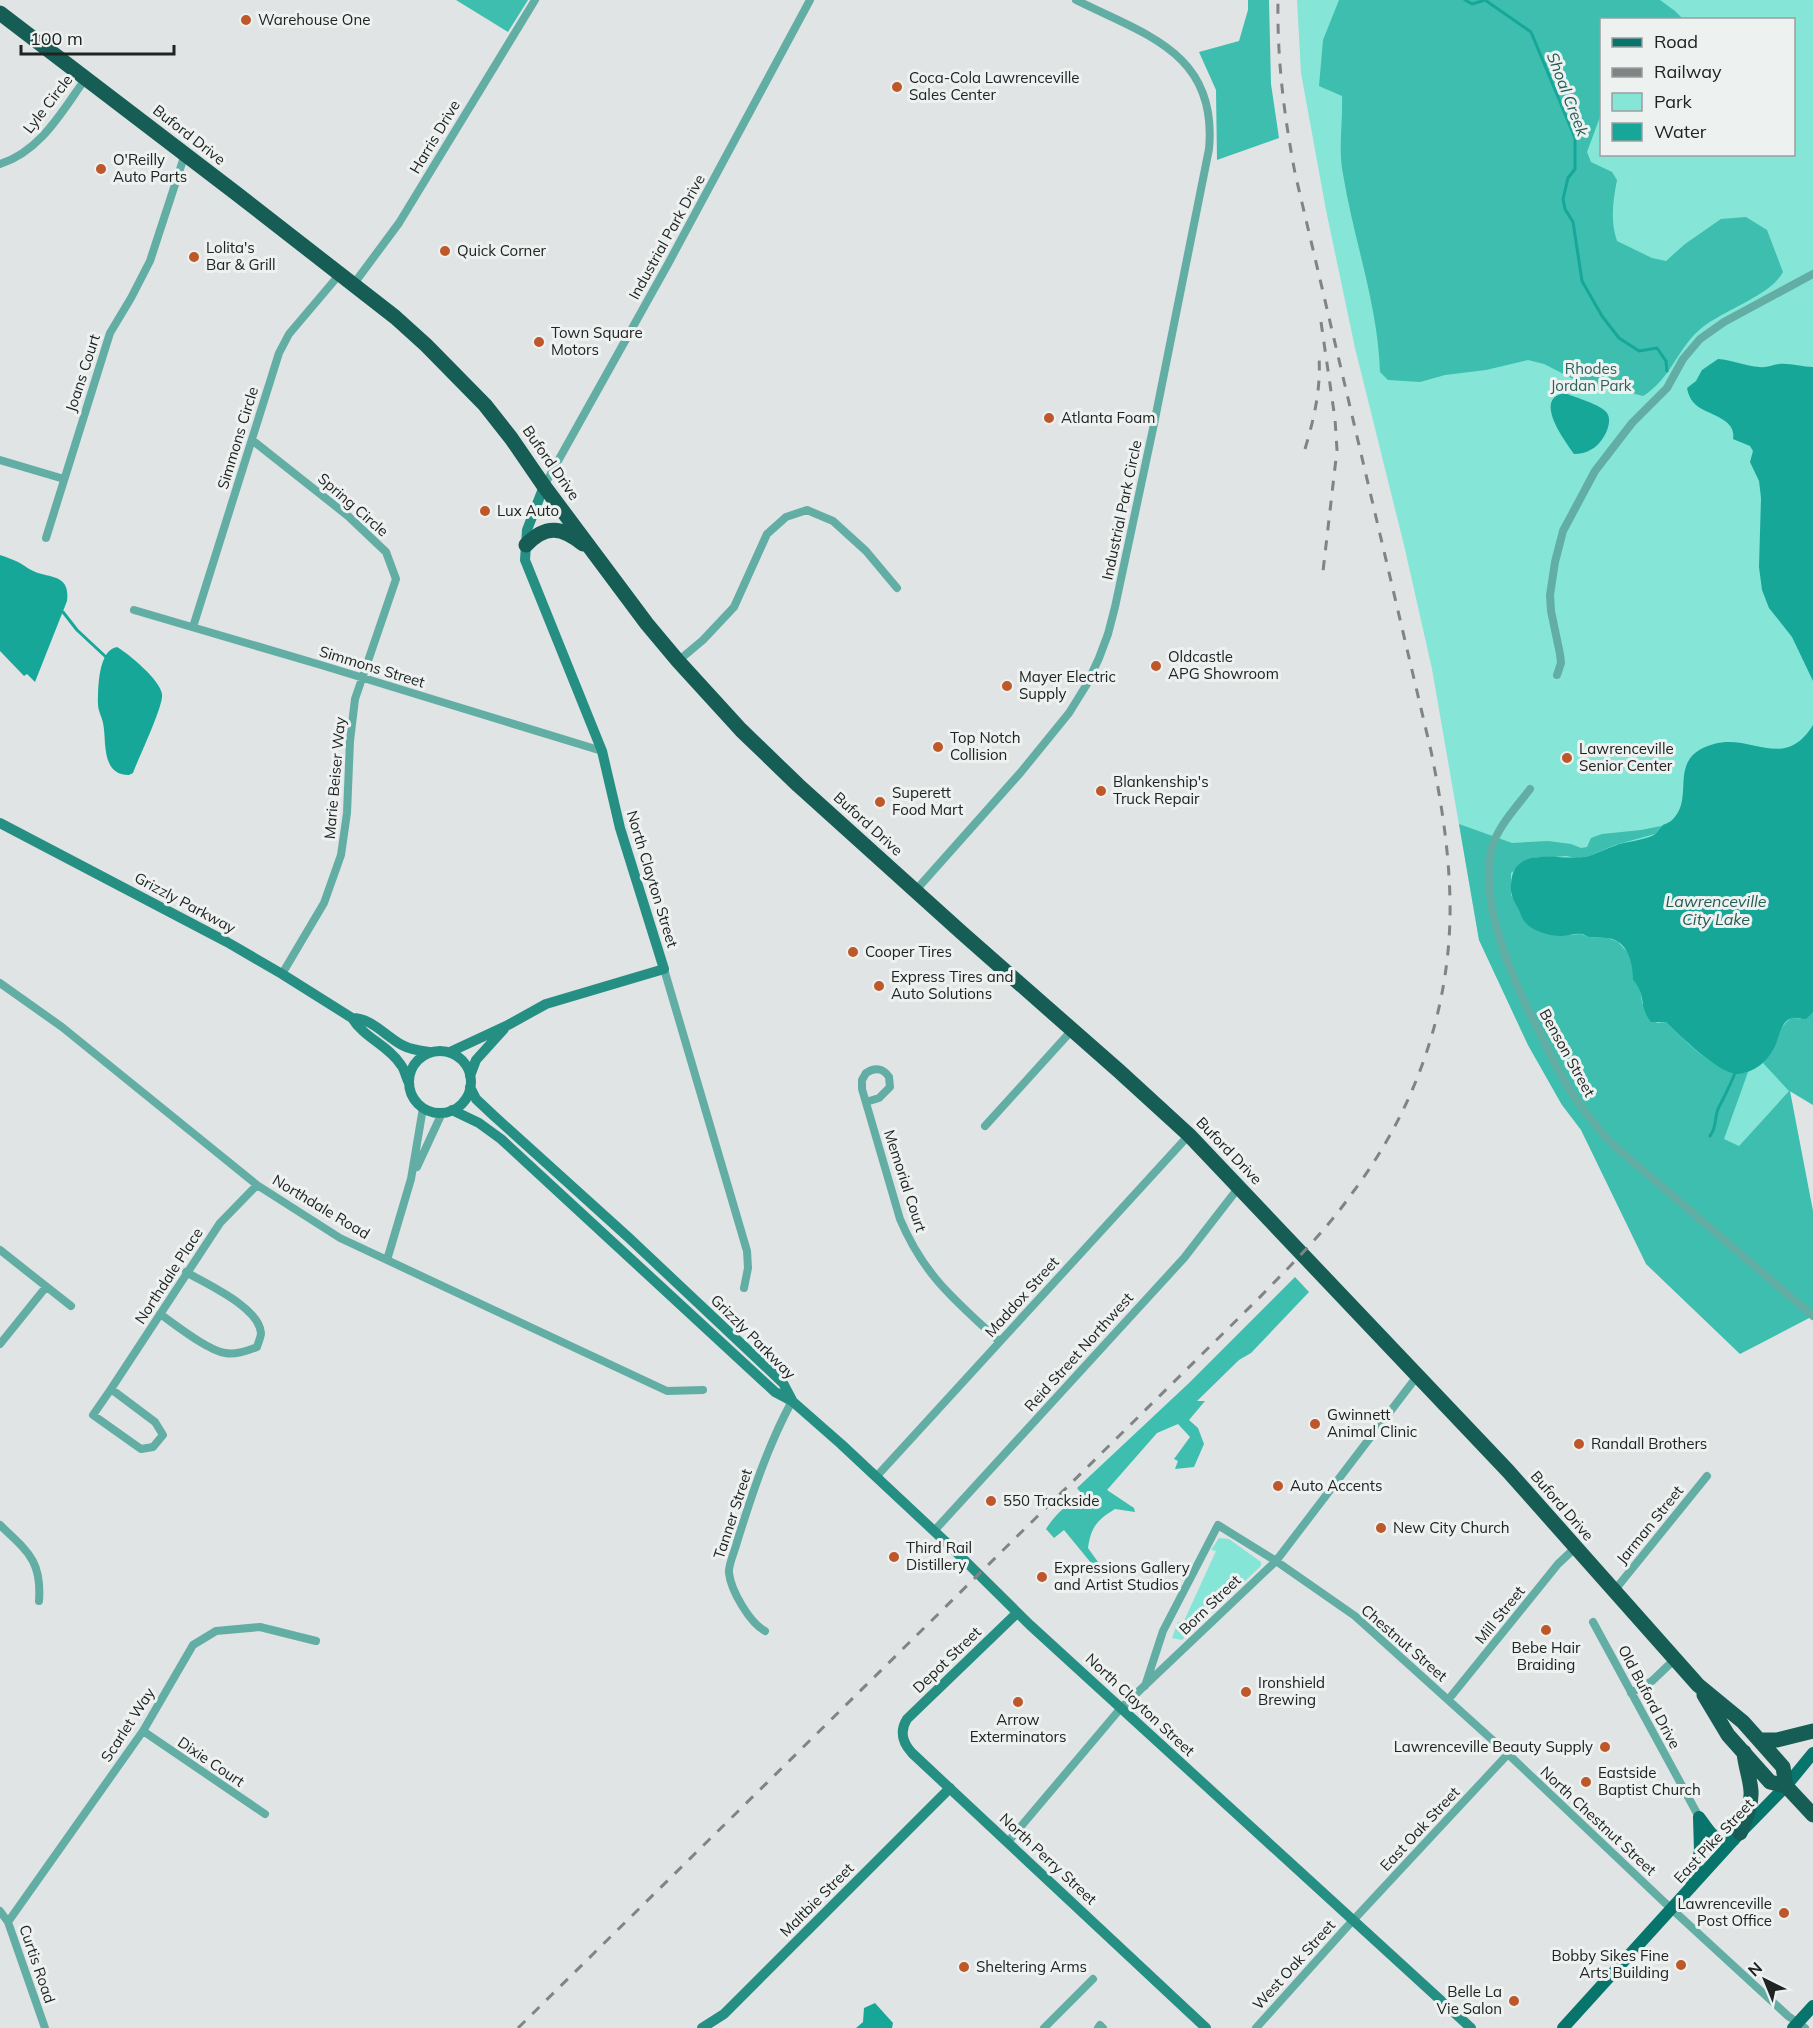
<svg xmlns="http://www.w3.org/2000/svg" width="1813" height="2028" font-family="Mulish,sans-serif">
<rect width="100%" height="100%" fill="#e0e4e4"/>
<path fill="#85e5d7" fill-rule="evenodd" d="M1297,0H1813V1105L1789,1091L1739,1146L1562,1105L1528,1045L1479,940L1432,669L1404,545L1355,348L1326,210L1301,73ZM1602,20H1794V154H1602Z
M1219,1538L1229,1539L1261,1562V1566L1182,1640L1172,1638L1178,1622L1184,1621L1216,1551L1211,1550Z"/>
<path fill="#3dbeaf" d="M456,0H528L508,32Z
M1248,0H1269L1271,84L1279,138L1217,160L1216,90L1199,52L1239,41L1248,10Z
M1339,0H1660L1675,11L1683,19L1602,20V77L1600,83L1601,84V114L1587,152L1591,162L1612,172L1617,180C1613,201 1610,220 1617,241L1652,258L1666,261L1685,244L1721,219L1746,217L1767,230L1783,272C1770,297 1718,311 1696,333C1676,353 1669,380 1643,396L1612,388L1595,390L1544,364L1528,360L1486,370L1445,375L1420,382L1388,380L1380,372C1378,305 1354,241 1343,174C1338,149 1343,122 1342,96L1319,86L1323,40Z
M1459,824L1512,843L1548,841L1571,844L1581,848L1587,847L1591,838L1602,834L1641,830L1661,826L1655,834L1615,845L1589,856L1577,858L1566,856L1543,858L1536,857L1511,873V895L1533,928L1557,936L1580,934L1593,938L1606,937L1618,942L1630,955L1633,965V980L1640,987L1642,1003L1657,1023L1666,1022C1685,1041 1720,1078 1748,1072L1724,1139L1739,1146L1789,1091L1763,1063C1775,1049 1777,1026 1793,1017L1800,1019L1813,1012V1105L1790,1091L1813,1211V1316L1740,1354L1646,1264L1581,1130L1562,1105L1528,1045L1479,940Z
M1295,1277L1309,1292L1251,1353L1239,1360L1197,1401H1205L1189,1420L1198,1428L1204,1444L1194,1467L1175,1469L1178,1461L1174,1459L1190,1437L1178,1424L1157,1433L1107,1490L1134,1508L1135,1512L1115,1509C1097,1520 1091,1527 1088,1548L1098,1562L1096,1569L1064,1530L1054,1538L1046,1529C1055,1514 1068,1504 1082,1494L1077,1488L1189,1383Z"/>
<path fill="#17a799" d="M1718,359C1732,360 1745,366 1760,367C1766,368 1772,365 1779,364C1790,363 1802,367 1813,367V681L1792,637L1769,608L1762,590L1759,567L1761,498L1759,481L1750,462L1753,451L1750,446L1733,439C1737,418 1707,415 1696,405C1691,401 1688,394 1687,388L1696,381L1702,370Z
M1565,393C1574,397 1602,405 1607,413C1614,423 1602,444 1592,449C1586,453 1580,454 1574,454C1565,441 1532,398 1565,393Z
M0,555C6,557 12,559 18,562C24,565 31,571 38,573C55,578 70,577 67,601L35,682L27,674L24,676L0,651Z
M117,647C129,654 160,680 162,694C164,705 138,759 133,773L129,775C100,775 107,740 103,723C102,717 98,711 98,704C98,689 98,650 117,647Z
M1813,725V1012L1806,1019C1802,1019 1796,1017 1792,1018C1782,1020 1779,1036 1776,1044C1772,1053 1766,1061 1759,1066C1753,1070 1745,1074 1737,1074C1718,1073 1680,1036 1666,1022H1651C1638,1005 1647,995 1633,980C1633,963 1628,940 1607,938C1601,937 1595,938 1589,937C1586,936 1584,934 1581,934C1575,933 1568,936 1563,936C1552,937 1532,931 1525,922C1522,919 1521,914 1519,910C1514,901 1510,895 1511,885C1512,842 1563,863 1589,856C1598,853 1605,849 1614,846C1626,841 1642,841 1654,835C1657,833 1659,828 1663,825C1667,823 1671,822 1674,818C1695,795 1666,757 1714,744C1752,733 1784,772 1813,725Z
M875,2003L893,2023L892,2028H856L863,2022L864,2008Z"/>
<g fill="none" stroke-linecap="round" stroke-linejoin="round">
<path stroke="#17a799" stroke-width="3" d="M1465,0L1472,4L1485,0L1531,32L1575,138V169L1568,178L1563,199L1565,209L1573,222L1582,281L1602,316L1619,338L1639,351L1657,348L1666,361L1667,371
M63,612L77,630L106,657
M1710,1136C1717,1127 1714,1119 1718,1109C1724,1097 1730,1086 1735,1073"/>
<path stroke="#62aea4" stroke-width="8" d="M0,164C41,151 62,111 86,78
M353,285L399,223L535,0
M252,440L348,516L386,552L396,579L355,699L350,741L347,813L341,855L324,903L282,974
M0,460L64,479
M544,486L668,264L810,0
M46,538L110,333L131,298L150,261L185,154
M134,610L321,665L602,751
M193,627L279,353L289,334L339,275
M678,661L703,640L734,607L767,534L786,517L807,510L833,521L866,551L897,588
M1557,675L1561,663L1560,654L1551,611L1550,595L1555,562L1563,531L1595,471L1632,423L1667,388L1683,359L1700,339L1724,322L1813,274
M1530,789C1516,808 1496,828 1491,851C1479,910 1518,992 1545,1043C1554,1062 1564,1082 1576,1099C1586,1114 1598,1128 1610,1142L1813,1316
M916,890L1021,772L1069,713L1087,684L1099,658L1108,634L1115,607L1154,424L1209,149C1218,53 1146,35 1076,0
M664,969L747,1251L748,1268L744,1288
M0,983L62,1027L257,1185L340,1238L667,1391L703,1390
M866,1102L879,1098L890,1087L889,1077C883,1068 875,1067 866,1073L862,1080V1089L900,1219C924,1276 955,1300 999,1341
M985,1126L1073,1029
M417,1167L442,1113
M0,1250L71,1306
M387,1260L411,1179L423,1108
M160,1314C176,1325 207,1350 225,1353C236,1355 246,1351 257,1347C258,1343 261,1337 261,1333C259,1307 206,1284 186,1272
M0,1344L46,1287
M111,1389L220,1223L257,1185
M111,1389L155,1422L163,1435L153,1447L141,1449L93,1415Z
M876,1477L1189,1135
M0,1525C27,1551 42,1560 39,1601
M934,1531L1184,1258L1239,1187
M1614,1591L1707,1476
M1593,1622L1699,1817
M765,1631C750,1623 731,1591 729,1573C728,1565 735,1551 737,1542C752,1494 768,1445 792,1401
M1145,1686L1163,1631L1218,1525L1276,1561L1355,1616L1508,1754L1663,1901L1788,2016L1805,2028
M1631,1693L1652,1681L1675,1659
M1448,1700L1558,1564L1575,1548
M143,1731L265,1814
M1007,1843L1120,1709L1276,1561L1418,1375
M0,1911L8,1922L45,2028
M8,1922L143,1731L193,1645L216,1631L260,1627L316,1641
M1044,2028L1093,1979
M1098,2028L1100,2025L1103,2028
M1256,2028L1345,1929L1508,1754"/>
<path stroke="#268f83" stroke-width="10" d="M0,823L227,942L282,974L352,1018C364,1038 388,1045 401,1065C405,1070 406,1078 409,1083
M352,1018C372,1018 385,1036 402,1045C411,1050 421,1051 430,1052
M409 1082a31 31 0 1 1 62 0a31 31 0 1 1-62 0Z
M450,1052L508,1025L546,1004L664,969L620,828L602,751L525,560L527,530L544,486
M470,1076L476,1060L504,1029
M470,1087L476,1099L493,1115L628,1237L783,1383L792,1400
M452,1110L479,1123L501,1139L775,1392L792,1401L841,1444L949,1545L1030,1625L1471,2028
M1017,1613L907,1719C899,1732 903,1743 912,1753L1206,2028
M702,2028L724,2014L950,1788"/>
<path stroke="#07756b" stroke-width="12" d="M1699,1817C1710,1831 1714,1844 1734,1840
M1691,1887L1700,1851L1699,1817
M1563,2028L1740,1833L1786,1786L1813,1753
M1793,2028L1813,2006"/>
<path stroke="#165d55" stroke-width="15" d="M0,13L237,194L395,317L426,345L485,405L511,438L544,486L647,624L678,661L741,730L798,785L961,932L1119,1071L1189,1135L1508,1471L1698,1685L1743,1722L1783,1767L1786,1786
M526,545C546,524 562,527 583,544
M1704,1695L1728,1735L1770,1782L1786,1786L1813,1815
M1759,1740H1777L1813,1731
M1740,1833C1745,1820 1752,1805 1751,1791C1750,1777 1745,1766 1744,1752"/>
<path stroke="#818484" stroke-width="3" stroke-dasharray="10 10" stroke-linecap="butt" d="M1321,322L1335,419L1337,450L1322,580
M1305,449C1314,419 1321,389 1319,357
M518,2028L1256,1301C1290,1266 1325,1232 1353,1192C1416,1108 1452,1006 1450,900C1449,849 1441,800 1431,751L1295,173C1284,115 1277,59 1278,0"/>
</g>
<g fill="#be572a" stroke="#edf2f1" stroke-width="2">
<circle cx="246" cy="20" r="6"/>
<circle cx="897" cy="87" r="6"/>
<circle cx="101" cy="169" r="6"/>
<circle cx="445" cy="251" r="6"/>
<circle cx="194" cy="257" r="6"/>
<circle cx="539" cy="342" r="6"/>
<circle cx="1049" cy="418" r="6"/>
<circle cx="485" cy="511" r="6"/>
<circle cx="1156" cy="666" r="6"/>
<circle cx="1007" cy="686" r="6"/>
<circle cx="938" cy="747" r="6"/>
<circle cx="1567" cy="758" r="6"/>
<circle cx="1101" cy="791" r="6"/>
<circle cx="880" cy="802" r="6"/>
<circle cx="853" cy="952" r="6"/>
<circle cx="879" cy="986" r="6"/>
<circle cx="1315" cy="1424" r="6"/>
<circle cx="1579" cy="1444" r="6"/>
<circle cx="1278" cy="1486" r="6"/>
<circle cx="991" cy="1501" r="6"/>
<circle cx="1381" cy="1528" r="6"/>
<circle cx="894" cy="1557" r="6"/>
<circle cx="1042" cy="1577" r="6"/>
<circle cx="1546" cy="1630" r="6"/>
<circle cx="1246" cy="1692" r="6"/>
<circle cx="1018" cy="1702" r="6"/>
<circle cx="1605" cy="1747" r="6"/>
<circle cx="1586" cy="1782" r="6"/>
<circle cx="1784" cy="1913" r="6"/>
<circle cx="1681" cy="1965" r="6"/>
<circle cx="964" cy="1967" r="6"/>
<circle cx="1514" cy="2001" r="6"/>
</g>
<g text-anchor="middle" stroke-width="6" stroke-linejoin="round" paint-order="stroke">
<g font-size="15" fill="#212222" stroke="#edf2f1" text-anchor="start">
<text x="258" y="25">Warehouse One</text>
<text x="909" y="83">Coca-Cola Lawrenceville<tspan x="909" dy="17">Sales Center</tspan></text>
<text x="113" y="165">O'Reilly<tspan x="113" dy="17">Auto Parts</tspan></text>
<text x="206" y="253">Lolita's<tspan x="206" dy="17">Bar &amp; Grill</tspan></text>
<text x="457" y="256">Quick Corner</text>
<text x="551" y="338">Town Square<tspan x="551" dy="17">Motors</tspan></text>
<text x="1061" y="423">Atlanta Foam</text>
<text x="497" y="516">Lux Auto</text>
<text x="1168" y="662">Oldcastle<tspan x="1168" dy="17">APG Showroom</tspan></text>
<text x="1019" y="682">Mayer Electric<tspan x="1019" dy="17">Supply</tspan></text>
<text x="950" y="743">Top Notch<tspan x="950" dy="17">Collision</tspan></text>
<text x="1579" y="754">Lawrenceville<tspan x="1579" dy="17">Senior Center</tspan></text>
<text x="1113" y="787">Blankenship's<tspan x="1113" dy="17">Truck Repair</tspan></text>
<text x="892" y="798">Superett<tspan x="892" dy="17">Food Mart</tspan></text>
<text x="865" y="957">Cooper Tires</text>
<text x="891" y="982">Express Tires and<tspan x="891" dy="17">Auto Solutions</tspan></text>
<text x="1327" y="1420">Gwinnett<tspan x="1327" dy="17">Animal Clinic</tspan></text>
<text x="1591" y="1449">Randall Brothers</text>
<text x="1290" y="1491">Auto Accents</text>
<text x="1003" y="1506">550 Trackside</text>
<text x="1393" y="1533">New City Church</text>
<text x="906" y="1553">Third Rail<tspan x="906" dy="17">Distillery</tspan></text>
<text x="1054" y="1573">Expressions Gallery<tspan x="1054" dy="17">and Artist Studios</tspan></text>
<text x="1546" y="1653" text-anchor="middle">Bebe Hair<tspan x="1546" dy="17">Braiding</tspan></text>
<text x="1258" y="1688">Ironshield<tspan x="1258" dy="17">Brewing</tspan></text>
<text x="1018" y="1725" text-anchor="middle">Arrow<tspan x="1018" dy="17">Exterminators</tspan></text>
<text x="1593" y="1752" text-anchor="end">Lawrenceville Beauty Supply</text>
<text x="1598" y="1778">Eastside<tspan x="1598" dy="17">Baptist Church</tspan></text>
<text x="1772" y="1909" text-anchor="end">Lawrenceville<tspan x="1772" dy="17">Post Office</tspan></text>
<text x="1669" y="1961" text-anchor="end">Bobby Sikes Fine<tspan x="1669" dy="17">Arts Building</tspan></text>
<text x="976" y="1972">Sheltering Arms</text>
<text x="1502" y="1997" text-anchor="end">Belle La<tspan x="1502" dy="17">Vie Salon</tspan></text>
</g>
<g font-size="15" fill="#212222" stroke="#edf2f1">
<text transform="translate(48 104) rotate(-52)" y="5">Lyle Circle</text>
<text transform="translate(189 135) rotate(38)" y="5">Buford Drive</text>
<text transform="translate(435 137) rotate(-59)" y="5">Harris Drive</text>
<text transform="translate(667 237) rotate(-61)" y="5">Industrial Park Drive</text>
<text transform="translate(83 373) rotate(-72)" y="5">Joans Court</text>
<text transform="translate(238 438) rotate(-73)" y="5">Simmons Circle</text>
<text transform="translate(551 463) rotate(55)" y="5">Buford Drive</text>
<text transform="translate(353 505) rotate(41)" y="5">Spring Circle</text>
<text transform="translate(1122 510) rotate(-78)" y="5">Industrial Park Circle</text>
<text transform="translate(372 667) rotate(17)" y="5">Simmons Street</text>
<text transform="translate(335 778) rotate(-85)" y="5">Marie Beiser Way</text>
<text transform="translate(868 824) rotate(42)" y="5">Buford Drive</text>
<text transform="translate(652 879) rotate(73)" y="5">North Clayton Street</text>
<text transform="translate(185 903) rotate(28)" y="5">Grizzly Parkway</text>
<text transform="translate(1567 1053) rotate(61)" y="5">Benson Street</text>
<text transform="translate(1229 1151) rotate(46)" y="5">Buford Drive</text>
<text transform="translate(905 1181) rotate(72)" y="5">Memorial Court</text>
<text transform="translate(321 1207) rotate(31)" y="5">Northdale Road</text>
<text transform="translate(169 1276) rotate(-57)" y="5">Northdale Place</text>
<text transform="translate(1022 1297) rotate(-48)" y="5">Maddox Street</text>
<text transform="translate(753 1337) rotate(45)" y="5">Grizzly Parkway</text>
<text transform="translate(1079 1352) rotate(-48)" y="5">Reid Street Northwest</text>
<text transform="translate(1562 1506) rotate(49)" y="5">Buford Drive</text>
<text transform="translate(733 1514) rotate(-72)" y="5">Tanner Street</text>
<text transform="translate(1650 1525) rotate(-51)" y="5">Jarman Street</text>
<text transform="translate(1210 1605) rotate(-44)" y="5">Born Street</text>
<text transform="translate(1500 1615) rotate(-51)" y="5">Mill Street</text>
<text transform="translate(1404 1643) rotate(41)" y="5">Chestnut Street</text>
<text transform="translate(947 1660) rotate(-44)" y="5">Depot Street</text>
<text transform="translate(1649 1697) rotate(62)" y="5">Old Buford Drive</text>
<text transform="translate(1140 1705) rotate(43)" y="5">North Clayton Street</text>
<text transform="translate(128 1725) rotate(-57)" y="5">Scarlet Way</text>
<text transform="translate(211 1762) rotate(34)" y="5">Dixie Court</text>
<text transform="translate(1598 1821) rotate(43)" y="5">North Chestnut Street</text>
<text transform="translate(1420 1829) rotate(-47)" y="5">East Oak Street</text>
<text transform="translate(1714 1841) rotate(-47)" y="5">East Pike Street</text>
<text transform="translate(1048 1859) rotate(43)" y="5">North Perry Street</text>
<text transform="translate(817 1900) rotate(-45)" y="5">Maltbie Street</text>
<text transform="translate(37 1964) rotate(71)" y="5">Curtis Road</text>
<text transform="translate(1294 1965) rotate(-48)" y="5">West Oak Street</text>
</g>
<g font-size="15" fill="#2d615a" stroke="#edf2f1">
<text x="1591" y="374">Rhodes<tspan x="1591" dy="17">Jordan Park</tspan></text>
</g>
<g font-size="16" font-style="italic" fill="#265b54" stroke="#edf2f1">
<text transform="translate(1568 94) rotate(69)" y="6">Shoal Creek</text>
<text x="1716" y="907">Lawrenceville<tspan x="1716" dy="18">City Lake</tspan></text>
</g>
</g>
<rect x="1600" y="18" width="195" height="138" fill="#edf2f1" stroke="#9b9f9e" stroke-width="1.5"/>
<rect x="1612" y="38" width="30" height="9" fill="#07756b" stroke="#9b9f9e" stroke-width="1.5"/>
<text x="1654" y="48" font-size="18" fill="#212222">Road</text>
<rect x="1612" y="68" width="30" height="9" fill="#818484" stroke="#9b9f9e" stroke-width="1.5"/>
<text x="1654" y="78" font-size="18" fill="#212222">Railway</text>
<rect x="1612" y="93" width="30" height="18" fill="#85e5d7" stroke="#9b9f9e" stroke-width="1.5"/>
<text x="1654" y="108" font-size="18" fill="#212222">Park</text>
<rect x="1612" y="123" width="30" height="18" fill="#17a799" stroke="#9b9f9e" stroke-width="1.5"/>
<text x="1654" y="138" font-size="18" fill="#212222">Water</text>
<g transform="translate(1765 1980) rotate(317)" stroke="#edf2f1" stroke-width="4.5" paint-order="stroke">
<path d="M0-4.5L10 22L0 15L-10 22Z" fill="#212222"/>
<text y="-9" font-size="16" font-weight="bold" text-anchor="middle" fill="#212222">N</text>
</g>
<path d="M21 45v9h153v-9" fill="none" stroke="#212222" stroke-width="3"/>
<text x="30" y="45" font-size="18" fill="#212222" stroke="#edf2f1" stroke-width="4.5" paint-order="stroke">100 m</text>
</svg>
